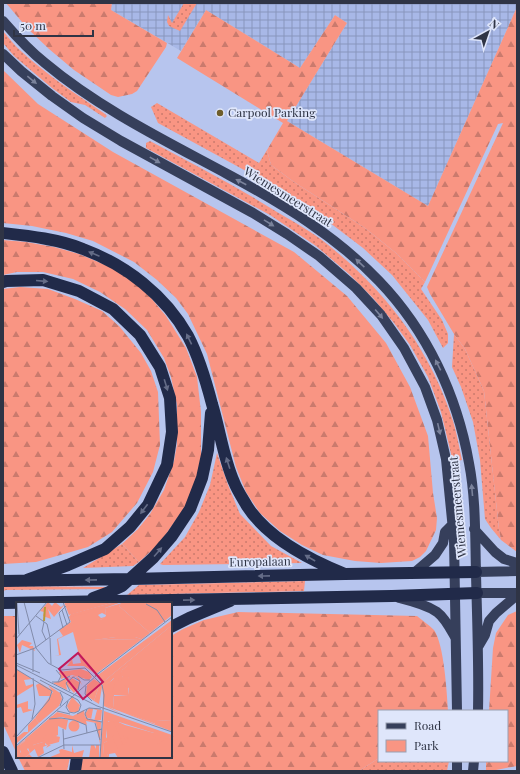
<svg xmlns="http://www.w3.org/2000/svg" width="520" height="774" font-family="'Playfair Display',serif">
<defs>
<pattern id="industrial-grid" width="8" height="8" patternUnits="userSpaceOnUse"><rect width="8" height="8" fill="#a8b8e7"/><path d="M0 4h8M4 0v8" fill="none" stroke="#8996bd"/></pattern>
<pattern id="green-dots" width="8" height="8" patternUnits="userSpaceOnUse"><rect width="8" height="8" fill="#f99583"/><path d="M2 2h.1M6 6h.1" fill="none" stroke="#ca7a6d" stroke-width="1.8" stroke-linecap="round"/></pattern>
<pattern id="forest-firs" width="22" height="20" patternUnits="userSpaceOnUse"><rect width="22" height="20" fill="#f99583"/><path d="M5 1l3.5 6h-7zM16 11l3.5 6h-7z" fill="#ca7a6d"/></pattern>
</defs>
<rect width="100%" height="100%" fill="#b7c5ee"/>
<path fill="url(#industrial-grid)" d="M112,3H517V7L428,206L287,121L347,23L335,15L300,68L206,10L181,51L111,10Z"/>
<path fill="url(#green-dots)" d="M184,3H197L180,31L169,26L167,22L168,15L172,23Z
M3,31C9,38 15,46 22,52C47,75 76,94 105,114L107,116L105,118L85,105L71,102L52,88L14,56L3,43Z
M157,103L259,163L267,150L271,165L294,182L365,228L396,253L425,282L421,289L442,320L448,334V343L443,348L428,320L392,275L363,248L313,210L268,183L158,123L151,107Z
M150,141C193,164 236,186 277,212C294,222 312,232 327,244C386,291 430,349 453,421C457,434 459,447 462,460L453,462L441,412L428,377L410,345L394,323L373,298L349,274L316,246L270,215L146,148V143Z
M454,334L465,349L484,391L499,529L501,540L491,528L485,519L480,460L473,422L461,387L452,367Z
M217,453L228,485L240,514L271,546L302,563L163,565L160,564L185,537L199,512L210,485Z
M122,544L139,562L133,566L83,568Z
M305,581L304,591L127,595L139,585Z
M3,586L105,587L104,589L6,590L3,591Z
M379,758V761H449L447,771H359Z"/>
<path fill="url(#forest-firs)" d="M6,3H112L111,10L167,43L166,47L137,91L132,94L118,97L111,95L74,70L49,49L27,28Z
M517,7V552L501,540L499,529L484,391L465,349L454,334L430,294L427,287L503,123L498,124L425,282L396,253L365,228L294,182L271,165L267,150L283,123L177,58L206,10L300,68L335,15L347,23L287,121L428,206Z
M3,70L38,104L113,152L294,252L347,296L386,343L410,387L428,436L433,493L437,518L436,530L426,551L420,557L412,561L381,563L355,561L323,555L302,545L280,531L260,513L246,492L236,467L207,354L188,314L176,298L157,280L134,262L93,241L66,233L32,226L3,223Z
M3,240L26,242L54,247L79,254L110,267L134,282L151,298L166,316L186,348L197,377L201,412V457L196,481L185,507L159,544L139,562L122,544L138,529L150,514L164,490L174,461L177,444V405L171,377L164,358L147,330L125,309L100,292L73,279L43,272H17L3,275Z
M20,287L48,289L75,299L102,311L119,326L141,353L151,371L158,392L160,445L153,472L137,503L112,532L88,547L36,562L3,564V289Z
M517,611V766L496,770L495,771H486V761H507V711H489L493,648L496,633L508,615Z
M238,612L417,616C422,620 429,625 434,630C444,644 447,693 448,711H379V758L359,771H80L83,757H171V636L183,629L204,620Z
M3,616H17V754L3,724Z
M18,757H70L67,771H25Z"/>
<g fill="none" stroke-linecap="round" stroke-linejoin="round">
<path stroke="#363f5b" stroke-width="10" d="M3,21C16,36 30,51 45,63C100,109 166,141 229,175C283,204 336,236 379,281C427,331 457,395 469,463C476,499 475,537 476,573C477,619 479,665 478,711
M3,54L21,71L52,96L83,118L121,141L253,213L287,234L319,256L356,288L381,315L404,348L425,387L437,420L446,459L454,540L457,711
M474,529L495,552L504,559L517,563
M476,572L517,571
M414,573L435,555L443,543L445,532L452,525
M477,593H517
M399,598C411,601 425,604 437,612C445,618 450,628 455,637
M478,647L485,635L489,621L496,613L517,595
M457,771V761
M473,771L474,761"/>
<path stroke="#212a49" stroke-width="12" d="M3,233C30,236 58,239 83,249C126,265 165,295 188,336C199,357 206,381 212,404C220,430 223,457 234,482C237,490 243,499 247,506C268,539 310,560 345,574
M3,282L6,281L43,280L79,291L113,309L140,335L160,367L170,398L172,432L167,465L148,505L130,527L105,549L68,565L27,580
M3,581L130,579L345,574L476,572
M93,598L109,592L122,586L153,558L172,536L190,509L202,478L208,450L211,413
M3,603L392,596L477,593
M171,627L189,618L230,601
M3,752L12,771
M75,771L77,757"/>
</g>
<defs><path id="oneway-solid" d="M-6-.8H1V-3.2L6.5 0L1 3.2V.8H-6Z"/></defs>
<g fill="#7a829b">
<use href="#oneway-solid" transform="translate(32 80) rotate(39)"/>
<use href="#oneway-solid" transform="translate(155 160) rotate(29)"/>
<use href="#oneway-solid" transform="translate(241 182) rotate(-152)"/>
<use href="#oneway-solid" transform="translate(269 223) rotate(32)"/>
<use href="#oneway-solid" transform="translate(360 263) rotate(-137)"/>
<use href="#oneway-solid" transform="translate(379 314) rotate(50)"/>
<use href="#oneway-solid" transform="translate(438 365) rotate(-117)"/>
<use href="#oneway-solid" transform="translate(439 429) rotate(77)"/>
<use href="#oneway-solid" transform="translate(472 490) rotate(-95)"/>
</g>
<g fill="#646c87">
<use href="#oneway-solid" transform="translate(94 254) rotate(-157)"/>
<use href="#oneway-solid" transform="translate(42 281) rotate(5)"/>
<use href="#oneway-solid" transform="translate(189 339) rotate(-116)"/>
<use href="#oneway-solid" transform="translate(166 385) rotate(73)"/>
<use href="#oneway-solid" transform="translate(228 463) rotate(-108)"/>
<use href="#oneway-solid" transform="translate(144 509) rotate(127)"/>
<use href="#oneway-solid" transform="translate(158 552) rotate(-49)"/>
<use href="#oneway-solid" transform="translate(310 558) rotate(-150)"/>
<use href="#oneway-solid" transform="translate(264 576) rotate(179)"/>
<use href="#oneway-solid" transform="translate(91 580) rotate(179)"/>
<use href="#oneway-solid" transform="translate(189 600) rotate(-1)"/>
</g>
<circle fill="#6e5d2b" stroke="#dfe6fb" stroke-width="1.5" cx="220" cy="113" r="4"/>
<g text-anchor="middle" stroke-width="3.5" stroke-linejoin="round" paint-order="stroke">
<g font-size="12" fill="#2f3445" stroke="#dfe6fb" text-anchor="start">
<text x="228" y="117">Carpool Parking</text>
</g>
<g font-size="12" fill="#2f3445" stroke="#dfe6fb">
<text transform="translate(288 197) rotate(32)" y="4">Wiemesmeerstraat</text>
<text transform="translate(458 507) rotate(-95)" y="4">Wiemesmeerstraat</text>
<text transform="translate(260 562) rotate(-1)" y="4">Europalaan</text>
</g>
</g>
<g transform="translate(16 602)">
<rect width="156" height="156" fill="#b7c5ee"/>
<path d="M99,0H106L89,6L90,13L86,11L82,13L85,16L89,15L85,18L80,15H53L55,12ZM156,23V28L143,41L106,68L105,77L107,74H113L112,93H98L97,105L139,122L140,118L156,119L155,129L90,104L98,76L88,85L86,81ZM100,35H119L125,37L78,38ZM6,38L16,41L13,44H17L19,49L6,43L4,51L1,43ZM84,81L86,85L83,102L78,99ZM12,99V107L17,108L7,111L5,105L1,106L0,103ZM36,114L52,118L50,128L42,124V133L40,134L44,135L43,140L32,143H35L30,146L32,143L27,140L17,143L20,146L14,151L9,138L4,143L6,145L4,150L10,155L13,152L16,155L14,156H0V145ZM19,116L23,121L1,141L0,136L8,130H12V123ZM98,118L109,123L156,136V156H102L99,151L93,152V156L91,152L87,153L88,141L91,139V120ZM52.5 124a5.5 5.5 0 1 1 11 0a5.5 5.5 0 1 1-11 0Z" fill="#f99583"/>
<path d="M32,0L36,4L39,0L45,5L49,2L38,15L32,7L35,17L27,14L28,10L24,9ZM48,0H99L53,13ZM106,1L103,4L134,31L80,72L68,64H51L56,57L57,62L65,61L57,30L42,37L45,53L39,54L43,53L41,37L47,34L43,28L55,20L53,15L75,10L85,18L90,14L89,6ZM100,35H119L125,37L78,38ZM156,18V23L86,81L88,84L99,76V82L91,104L108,113L88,104L86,81L82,73ZM156,28V119L140,118V122L97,106L98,94L112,93L113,86L108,84L113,75L107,74L105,79L102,78L106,68ZM0,67L16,77L8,78L10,84L17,82V84L1,94ZM65,67L73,70L76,75L73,78L56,73L45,77L43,70ZM58,74L63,76L66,83L60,75H56L52,77L50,81L56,76L63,80V85L58,91L50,82L51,88L37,81ZM78,77L84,81L78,99L70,93L71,83ZM24,81L36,88L34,94H23L20,83ZM32,83L44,91L46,97L43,104L23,121L19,116L37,90ZM56,95L64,103L62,110H54L51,104ZM73,106L86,108L85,118L78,119L81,108L77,107L75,118L72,117L69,112ZM68,108L69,115L85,120L84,142L80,121L70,119L71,123L46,115L34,116L41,110L57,114ZM88,109L156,133V139L153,135L140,143L145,136L142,133L136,141L138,131L103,120L102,125L113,136L105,133V136L113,137L108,138L111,140L107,143L97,118V133L106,143L102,147L96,134V120L92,119L90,135L94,141L91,139L88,141L87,152H91L93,156H84ZM35,130L38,136L29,141V143L39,140L27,145L28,151L22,155L17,143L27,140L28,135ZM10,138L14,145L11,147L14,151L10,155L5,152L4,143ZM56,143L58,151L68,148L66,156H32L44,151L43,148L46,147L56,150ZM75,143H78L80,147V143H83V156H73Z" fill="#f99583" fill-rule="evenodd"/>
<path d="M106,0H156V13L134,31L103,4Z" fill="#f99583"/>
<path fill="none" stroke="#b89939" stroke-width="2" d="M28,19L29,5"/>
<path fill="none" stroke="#818baa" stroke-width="1" d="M8,0L20,46L32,61L45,68L69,66L86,83L88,93L84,156M1,1L3,32M130,2L141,8L149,20M46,8L51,23M20,14L31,22M28,20L26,29L30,38M31,22L34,35M47,26L43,11L50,4M34,36L35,62M0,37L31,0M17,47V70M0,53L19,46L54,20L47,0M0,61L24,71M0,63L81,104L156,130M0,67L36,89L33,98L14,120M40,68L45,74L42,80M62,74L68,78H74M79,74L156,15M24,78L62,98L65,103L63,109L58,111L53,110L50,105L52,99M36,80H43L54,74M70,84L69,92L76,99M54,89L50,81L57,75L64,79L62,88M44,90L47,96L44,104M71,107L69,112L71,117L86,120M41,109L54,112M61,112L73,106L85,107M16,117L19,102L17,76M33,117L45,116L58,118L70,123L71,131M79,121L84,138M47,127L48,147M0,135L14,120M48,137L86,127M0,144L80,74M21,156L48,143H85"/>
<path fill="#c2185b" fill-opacity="0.15" stroke="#c2185b" stroke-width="2" d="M62,51L87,80L67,97L43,67Z"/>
<rect width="156" height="156" fill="none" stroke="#2f3445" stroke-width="2"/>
</g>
<rect width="520" height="774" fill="none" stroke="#2f3445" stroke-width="8"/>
<rect x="378" y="710" width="130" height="52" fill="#dfe6fb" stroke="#999fb2"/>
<rect x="386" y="723" width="20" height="6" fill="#363f5b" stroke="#999fb2"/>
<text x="414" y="730" font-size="12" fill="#2f3445">Road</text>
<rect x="386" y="740" width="20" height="12" fill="#f99583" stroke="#999fb2"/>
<text x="414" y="750" font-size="12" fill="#2f3445">Park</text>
<g transform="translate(488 32) rotate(40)" stroke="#dfe6fb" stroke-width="3" paint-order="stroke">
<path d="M0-3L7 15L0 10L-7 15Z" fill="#2f3445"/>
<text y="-6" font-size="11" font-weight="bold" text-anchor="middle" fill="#2f3445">N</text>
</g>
<path d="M14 30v6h79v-6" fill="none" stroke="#2f3445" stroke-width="2"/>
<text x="20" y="30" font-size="12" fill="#2f3445" stroke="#dfe6fb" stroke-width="3" paint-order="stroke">50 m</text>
</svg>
